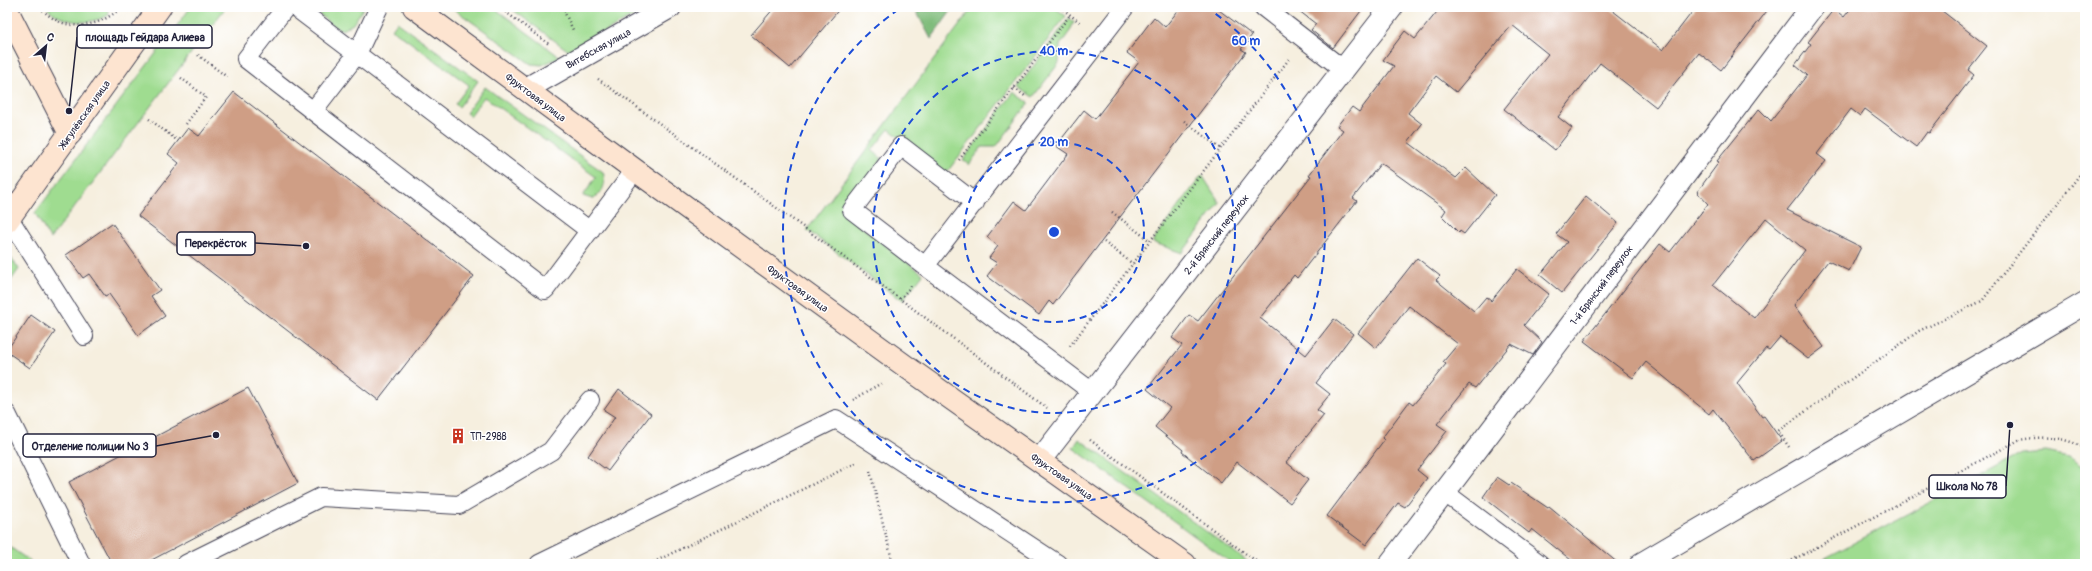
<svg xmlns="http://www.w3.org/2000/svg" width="2092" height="571" font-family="Pangolin,sans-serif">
<rect width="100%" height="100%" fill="#fff"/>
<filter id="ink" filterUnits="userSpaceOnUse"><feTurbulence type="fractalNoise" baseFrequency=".025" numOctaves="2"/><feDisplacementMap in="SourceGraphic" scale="8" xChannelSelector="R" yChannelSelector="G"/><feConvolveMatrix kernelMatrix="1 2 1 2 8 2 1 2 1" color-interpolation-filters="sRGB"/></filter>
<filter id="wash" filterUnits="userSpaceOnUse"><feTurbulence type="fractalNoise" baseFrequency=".012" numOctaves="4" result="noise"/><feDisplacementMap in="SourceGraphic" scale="16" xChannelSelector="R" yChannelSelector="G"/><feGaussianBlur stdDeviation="0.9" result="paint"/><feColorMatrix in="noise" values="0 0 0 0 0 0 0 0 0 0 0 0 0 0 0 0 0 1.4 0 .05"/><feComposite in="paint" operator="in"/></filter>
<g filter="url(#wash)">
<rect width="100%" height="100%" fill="#f6efdf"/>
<path fill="#9fdc90" stroke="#607f66" d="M46,7H108L109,15C88,26 63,24 46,7Z
M191,7H226L50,239L35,213Z
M311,7H364L353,24L342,30L333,26Z
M451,7H493L560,57L542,65L531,64Z
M509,7H649L570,52Z
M973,7H1033L1032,9L1034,7H1054L1066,16L944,176L896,140L899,137L889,129L872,150L882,159L842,212L923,274L902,301L807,230Z
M1069,18L1074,22L1070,31L1060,45L1059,63L1033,97L1018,87Z
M397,22L478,81L459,107L455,104L469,85L392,29Z
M485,87L603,172C607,183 603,194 592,199L583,196L596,177L484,97L470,116L466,113Z
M1014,92L1029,103L996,147H982L969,165L963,160Z
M1202,175L1220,203L1182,253L1152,242Z
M11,258L19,269L7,286V264Z
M1079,439L1251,564H1233L1073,448Z
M2045,452L2068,457L2085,468V564H1814L2022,454Z
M7,545L34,564H7Z"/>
<path fill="#7fbc7a" stroke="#506f5a" d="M914,7H954L931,39Z"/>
<g id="blocks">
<path fill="#cf9e85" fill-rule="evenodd" d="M775,7H841L790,68L751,35Z
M1181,7H1215L1252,35L1241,49L1246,52L1053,305L1049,301L1039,315L987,276L997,263L989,258L998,246L987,237L1014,201L1026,210L1068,154L1056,146L1084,110L1095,119L1139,62L1127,53L1154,17L1165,27Z
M1294,7H1364L1333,48L1311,30L1316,24Z
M1441,7H1608L1663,50L1696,7H1770L1721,70L1699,53L1656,107L1600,63L1558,117L1572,128L1555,150L1504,109L1548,54L1512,25L1456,92L1436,76L1408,113L1422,124L1408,142L1456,178L1466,168L1495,195L1464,234L1460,231L1459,233L1442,216L1446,210L1381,163L1353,198L1357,201L1297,278L1294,275L1260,318L1306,355L1334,319L1353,334L1316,383L1330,394L1317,410L1324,415L1286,462L1308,480L1290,503L1237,462L1221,483L1182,452L1183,450L1155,427L1170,408L1147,389L1182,345L1172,338L1189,315L1198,321L1311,176L1309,175L1343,130L1337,126L1352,107L1359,112L1394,66L1383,60L1405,31L1415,39Z
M1852,7H1937L1987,46L1968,70L1974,75L1929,133L1927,132L1916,147L1865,109L1860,116L1851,109L1817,154L1826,161L1787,210L1861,247L1849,271L1828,261L1794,305L1824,347L1808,359L1780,337L1769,350L1766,348L1737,383L1762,417L1764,416L1782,441L1754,461L1713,409L1709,414L1646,362L1633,378L1584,341L1660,244L1670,252L1708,204L1697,192L1719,162L1717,161L1759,109L1771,121L1807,75L1795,65L1811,44L1808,42L1834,9L1844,17ZM1766,218L1805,250L1754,318L1713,285Z
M234,92L474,276L378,400L138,216L179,163L168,154L188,128L199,136Z
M1586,196L1618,223L1562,293L1540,275L1567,242L1556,234Z
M112,223L160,290L151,296L165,316L138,335L109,294L105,296L89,274L83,278L66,255Z
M1417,258L1440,276L1436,280L1474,311L1486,297L1491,301L1517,269L1549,294L1524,325L1542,342L1533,355L1511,344L1475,388L1469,384L1437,424L1447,431L1417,470L1427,478L1405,507L1398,503L1366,545L1327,516L1384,440L1382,438L1409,402L1413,405L1446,364L1443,362L1458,344L1409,306L1376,348L1358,333Z
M31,315L55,332L30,368L7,352V350Z
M248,388L298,483L144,564H112L69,482Z
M619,389L651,414L608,471L588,456L615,417L604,410Z
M1497,477L1509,485L1511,483L1548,508L1549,506L1619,564H1576L1532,529L1529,533L1483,497Z"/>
</g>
</g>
<g filter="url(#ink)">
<use href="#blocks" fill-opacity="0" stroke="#424154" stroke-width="1"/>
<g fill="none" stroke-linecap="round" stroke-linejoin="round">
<defs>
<path id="lane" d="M286,7L246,59L313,111
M295,7L590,231
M379,7L357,54L313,111L545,290L635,170
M1263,7L1344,70
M9,218L84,336
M925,266L852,210L901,146L975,203
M1092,392L925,266L1125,7
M7,414L81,564
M1444,492L1540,564
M186,564L321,497L459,505L551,451L590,400
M539,564L836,419L1058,564"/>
<path id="street" d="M526,89L670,7
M1040,460L1392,7
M1390,564L1812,7
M1641,564L2085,303"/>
<path id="secondary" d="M414,7L635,170L908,368L1185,564
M7,10L70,134
M7,221L160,7"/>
</defs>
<use href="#lane" stroke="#424154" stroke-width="20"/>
<use href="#street" stroke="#424154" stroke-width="24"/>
<use href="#secondary" stroke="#424154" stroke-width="24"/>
<path stroke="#424154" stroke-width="2.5" stroke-dasharray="1 3" stroke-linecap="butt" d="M40,7C63,34 98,29 122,7
M499,7L550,45
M562,7L574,32
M1060,7L1082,24
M198,55L227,77
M181,78L206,97L186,124
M598,79L803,227L1047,408
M1014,88L1025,96
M149,119L178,141
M1184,121L1221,149
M959,160L1070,15
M1112,212L1150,241
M1104,242L1133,264
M900,299L911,286
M1070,346L1289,59
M853,400L883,382
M1090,440L1260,564
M1789,447L1778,431L1919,331L1982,301L2085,168
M870,471L893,564
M650,564L856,463
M1785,564L2019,440C2045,436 2061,436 2085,448"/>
<use href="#lane" stroke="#fff" stroke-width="18"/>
<use href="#street" stroke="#fff" stroke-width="22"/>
<use href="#secondary" stroke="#fde4d0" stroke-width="22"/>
</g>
</g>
<g fill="none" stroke="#1d4ed8" stroke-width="2" stroke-dasharray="7 5">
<circle cx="1054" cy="232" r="90"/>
<circle cx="1054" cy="232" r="181"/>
<path d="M1206 7A271 271 0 1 1 902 7"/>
</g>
<defs>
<symbol id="building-bare" viewBox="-9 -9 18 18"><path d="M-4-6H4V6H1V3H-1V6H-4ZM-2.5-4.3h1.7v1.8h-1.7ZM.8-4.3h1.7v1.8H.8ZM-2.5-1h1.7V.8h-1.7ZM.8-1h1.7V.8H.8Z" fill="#c8321e" stroke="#fff" stroke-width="2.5" paint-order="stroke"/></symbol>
</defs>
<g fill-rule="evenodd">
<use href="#building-bare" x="447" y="425" width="22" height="22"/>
</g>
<g text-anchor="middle" stroke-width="3" stroke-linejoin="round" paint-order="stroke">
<g font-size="10" fill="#22223b" stroke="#fff">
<text transform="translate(598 48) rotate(-29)" y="4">Витебская улица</text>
<text transform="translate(536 97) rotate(37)" y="4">Фруктовая улица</text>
<text transform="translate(84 114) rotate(-55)" y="4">Жигулёвская улица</text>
<text transform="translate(1216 234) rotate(-52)" y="4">2-й Брянский переулок</text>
<text transform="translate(1601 285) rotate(-53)" y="4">1-й Брянский переулок</text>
<text transform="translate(798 288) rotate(36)" y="4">Фруктовая улица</text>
<text transform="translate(1062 476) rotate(35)" y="4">Фруктовая улица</text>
</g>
<g font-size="10" fill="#22223b" stroke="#fff" text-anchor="start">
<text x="470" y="440">ТП-2988</text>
</g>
</g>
<circle cx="1054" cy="232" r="6" fill="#1d4ed8" stroke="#fff" stroke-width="2"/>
<g font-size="12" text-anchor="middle" font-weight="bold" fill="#1d4ed8" stroke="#fff" stroke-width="3" stroke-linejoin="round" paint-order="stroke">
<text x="1246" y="45">60 m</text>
<text x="1054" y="55">40 m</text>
<text x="1054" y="146">20 m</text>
</g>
<path fill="none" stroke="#22223b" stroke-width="1.5" d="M69 111L77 37M306 246L255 243M216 435L156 446M2010 425L2006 486"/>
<g fill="#22223b" stroke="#fff" stroke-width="1.5">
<circle cx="69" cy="111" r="4"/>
<circle cx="306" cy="246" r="4"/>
<circle cx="216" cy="435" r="4"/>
<circle cx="2010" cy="425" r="4"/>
</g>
<g fill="#fff" stroke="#22223b" stroke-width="1.5">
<rect x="77" y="25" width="135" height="23" rx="4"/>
<rect x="177" y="232" width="78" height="23" rx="4"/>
<rect x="23" y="434" width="133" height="23" rx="4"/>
<rect x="1929" y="475" width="77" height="23" rx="4"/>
</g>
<g font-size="11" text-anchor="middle" font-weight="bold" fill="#22223b">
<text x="145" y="41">площадь Гейдара Алиева</text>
<text x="216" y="247">Перекрёсток</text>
<text x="90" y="450">Отделение полиции № 3</text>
<text x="1967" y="490">Школа № 78</text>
</g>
<rect width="2092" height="571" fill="none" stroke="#fff" stroke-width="24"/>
<g transform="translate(46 46) rotate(28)" stroke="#ffffff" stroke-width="3" paint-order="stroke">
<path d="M0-3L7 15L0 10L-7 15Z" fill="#22223b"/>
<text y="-6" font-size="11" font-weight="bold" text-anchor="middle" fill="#22223b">С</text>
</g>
</svg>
